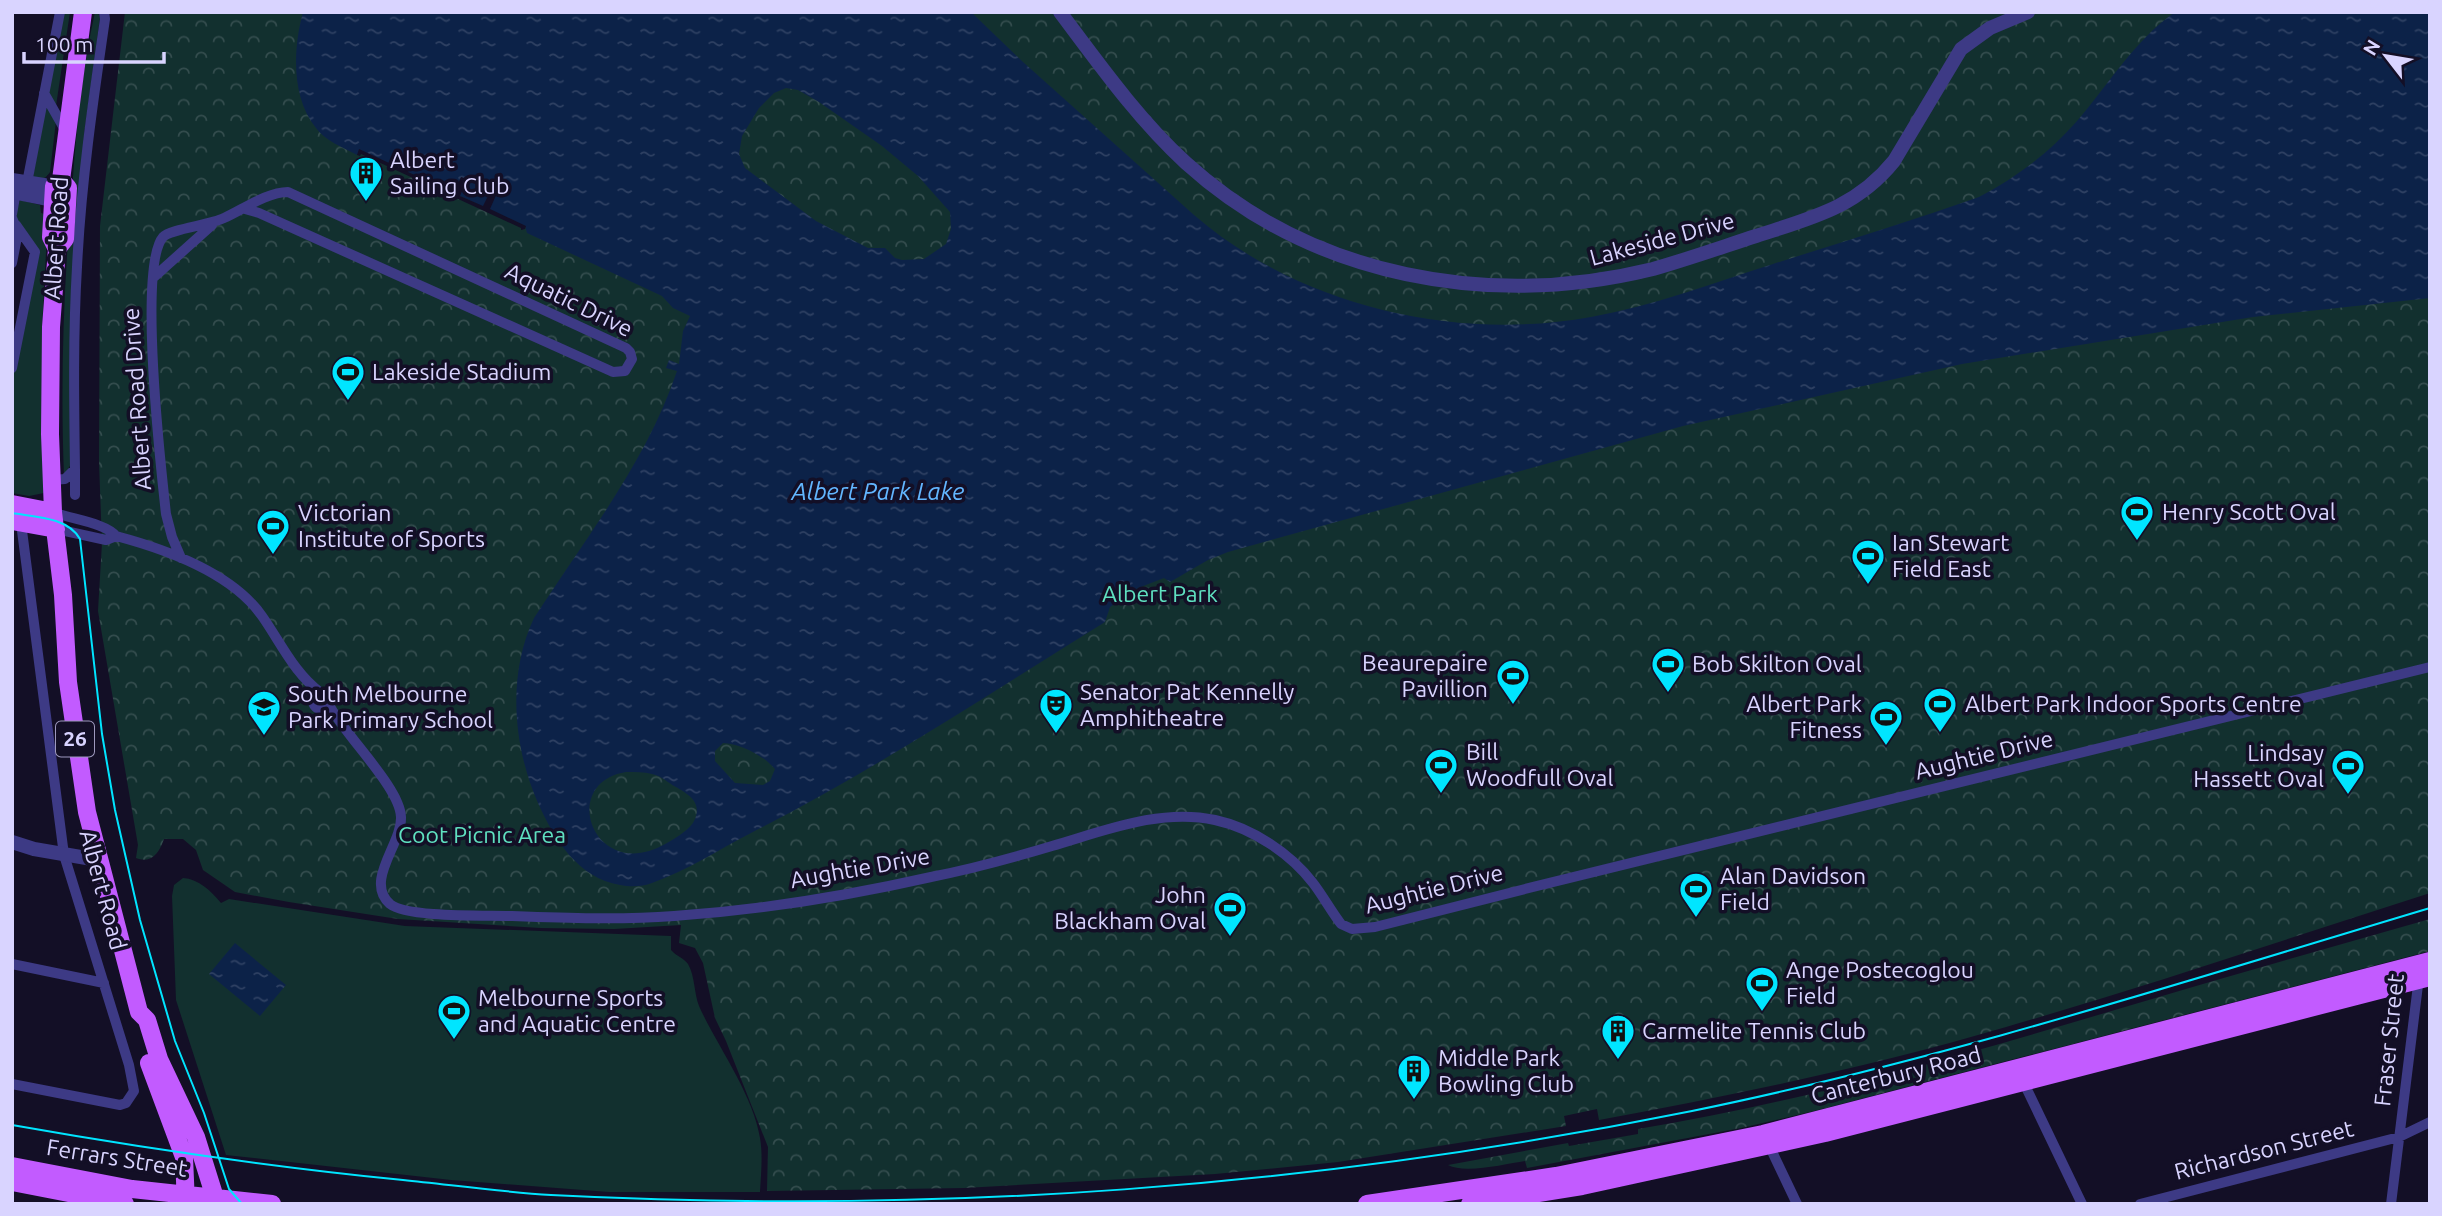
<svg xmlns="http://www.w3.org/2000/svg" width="2442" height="1216" font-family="Ubuntu,sans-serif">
<defs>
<pattern id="forest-crowns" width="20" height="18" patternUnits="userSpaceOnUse" patternTransform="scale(1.75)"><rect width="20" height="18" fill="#12302f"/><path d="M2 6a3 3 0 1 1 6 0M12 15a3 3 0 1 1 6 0" fill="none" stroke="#344d4e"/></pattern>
<pattern id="water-ripples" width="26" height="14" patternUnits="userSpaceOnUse" patternTransform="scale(1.75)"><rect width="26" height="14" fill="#0c2248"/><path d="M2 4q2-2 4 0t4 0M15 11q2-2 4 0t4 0" fill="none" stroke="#2f4163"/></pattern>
</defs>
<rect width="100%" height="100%" fill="#130f26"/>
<path fill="#12302f" d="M64,12H70L56,106L48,94Z
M95,12H98L100,18L84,135L71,464L64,476C60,376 64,277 73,177C77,122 83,66 95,12Z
M46,103L56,121L50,172C45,180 42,179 33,177Z
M20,200L40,205L41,213L48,215L42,328L44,493L29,496L12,493V382L38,250L15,217Z
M183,878C199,879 211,891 221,903L229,899L405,926L671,936V950C676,956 684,958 688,964C695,976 694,993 699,1006C717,1046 753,1094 760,1138C763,1155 761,1174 760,1192H609L451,1180L226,1155L176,1000L172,896L174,885Z"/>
<path fill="url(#forest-crowns)" d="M125,12H2430V893C2289,938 2148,986 2006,1027C1873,1066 1736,1095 1599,1120L1597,1109L1564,1116L1566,1126L1338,1162L1215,1174L964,1188L767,1191L768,1147L726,1041L715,1018L703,963L695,948L679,943L681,925L614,929L541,928L398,919L289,902L235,892L203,870L196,850L183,839H164C159,853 152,864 136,858L138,845L98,611L102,543L99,462L100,226Z
M2430,919V951L1814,1111L1741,1128L1527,1168L1525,1161C1505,1164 1465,1174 1448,1165L1568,1143L1569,1146L1638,1134V1129C1803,1102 1964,1055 2125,1007C2226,977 2328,948 2430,919Z"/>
<path fill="url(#water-ripples)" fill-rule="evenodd" d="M303,12H971L1023,62L1194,215C1299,306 1455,342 1591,317C1653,306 1713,283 1773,264C1842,242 1911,221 1979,197C2017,177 2049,153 2077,121C2108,85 2135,40 2175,12H2430V298L2253,317L1962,364L1683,426L1228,552L1208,560L1170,582L1164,578L1138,588L1110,607L1105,622C989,694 873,771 751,833C718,850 686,871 652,883C642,887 630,887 620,885C578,878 554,839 538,803C513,746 507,675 534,618C585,539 647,461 677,371L666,368L669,360L679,364L683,331L690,316L673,308L662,296L527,233L525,226L360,150L357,155C344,148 324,140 316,128C291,97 293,49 303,12ZM786,88L798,90L819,102L882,146L918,176L950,212L951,229L946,244L924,259L902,260L895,258L885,248H868L816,221L745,168L739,154L742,136L759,108L774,93ZM723,743C741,744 764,756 775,769L770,781L763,785L735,783L715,761V751ZM626,772C635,772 644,772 652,774C662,776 668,783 676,787C688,794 702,802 695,819C691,829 677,837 667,843C594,886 557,783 626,772Z
M235,943L286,985L260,1016L209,974Z"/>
<path fill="#130f26" d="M359,149L402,169L409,153L415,156L408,172L454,193L461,177L467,179L460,196L483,206L491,190L497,193L490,209L526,226L525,229L521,230V228L361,154L360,156L357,155Z"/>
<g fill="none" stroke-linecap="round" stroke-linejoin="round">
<path stroke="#3d3a85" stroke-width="10" d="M44,93L65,130
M27,183L60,12
M12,214L17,186
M12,218L18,232L12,263
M154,277L212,225
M12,368L35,252L16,225
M75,469V495
M52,480L65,479L75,469C74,402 73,334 77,267C81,184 93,101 105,19L104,12
M53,512C70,519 106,523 116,536C165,549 232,573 262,616C281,643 294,673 321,693
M56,529L106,540L116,536
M181,558L172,537L166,514C161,469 138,266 163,237C170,229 210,225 224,218C242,210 267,192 288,192L626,348L630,352L632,359L625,371L613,372L259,213L245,209
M313 701a8 8 0 1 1 16 0a8 8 0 1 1-16 0Z
M328,703C344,735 400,787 401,817C402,844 364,881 390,904C407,918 488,915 512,916C566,918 620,920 674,916C760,910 847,896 931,877C972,869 1012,858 1052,846C1104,831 1160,808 1215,820C1252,828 1290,853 1313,883C1323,896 1331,911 1341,924L1352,929L1375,927L1525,889L2430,667
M12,964L104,983
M2021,1077L2082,1204
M12,1084L120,1105L126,1103L134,1091L129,1065L64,855L21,523
M1768,1143L1797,1204
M2140,1204L2399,1137L2430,1122
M2391,1204L2419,977"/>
<path stroke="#3d3a85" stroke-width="14" d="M1060,12C1099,64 1138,119 1186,163C1313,278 1490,309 1653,269C1688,259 1722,247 1756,236C1811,218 1856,208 1894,161L1961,49L1990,28L2028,12
M12,180L63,188
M12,192L62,202
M12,842L34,849L98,860"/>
<path stroke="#c25bff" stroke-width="18" d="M83,12L61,180L54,186L51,237L57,249L51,327L50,434L53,512L63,595L68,682L87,812L139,1012L147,1020L159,1059L196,1137L217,1204
M57,249L65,239L68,188L61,180
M12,504L53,512
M12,521L56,529
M149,1063L184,1157L186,1204
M12,1166L132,1189L272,1204
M12,1182L125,1204
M1367,1204L1556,1176L1763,1134L2430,961
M1470,1204L1582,1186L1825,1133L2430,977"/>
<path stroke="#00e5ff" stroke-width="2" d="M12,513C35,517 68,517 80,539L102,734L115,810L140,920L175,1041L204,1113L229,1189L242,1204
M12,1125C142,1148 272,1167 403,1180C452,1185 502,1192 551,1195C938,1215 1312,1188 1692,1111C1942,1060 2186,981 2430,908"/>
</g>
<defs>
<symbol id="building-pin" viewBox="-11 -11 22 30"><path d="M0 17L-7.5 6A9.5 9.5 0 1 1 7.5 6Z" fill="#00e5ff" stroke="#130f26"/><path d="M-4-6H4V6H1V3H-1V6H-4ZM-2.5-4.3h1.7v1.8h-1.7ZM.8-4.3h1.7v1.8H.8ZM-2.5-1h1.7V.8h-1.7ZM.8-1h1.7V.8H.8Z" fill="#111"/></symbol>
<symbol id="stadium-pin" viewBox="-11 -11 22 30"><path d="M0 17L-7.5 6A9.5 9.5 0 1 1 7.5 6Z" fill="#00e5ff" stroke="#130f26"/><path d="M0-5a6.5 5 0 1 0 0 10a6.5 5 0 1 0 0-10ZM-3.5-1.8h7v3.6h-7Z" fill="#111"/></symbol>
<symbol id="theatre-pin" viewBox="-11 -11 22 30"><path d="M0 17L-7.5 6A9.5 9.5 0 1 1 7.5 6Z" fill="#00e5ff" stroke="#130f26"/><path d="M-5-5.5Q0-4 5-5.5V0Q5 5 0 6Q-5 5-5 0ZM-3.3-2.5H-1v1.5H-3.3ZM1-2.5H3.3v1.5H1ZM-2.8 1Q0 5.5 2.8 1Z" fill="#111"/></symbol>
<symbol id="school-pin" viewBox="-11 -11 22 30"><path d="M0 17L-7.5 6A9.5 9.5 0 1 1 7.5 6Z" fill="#00e5ff" stroke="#130f26"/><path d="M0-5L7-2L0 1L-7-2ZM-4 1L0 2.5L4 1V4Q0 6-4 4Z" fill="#111"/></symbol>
</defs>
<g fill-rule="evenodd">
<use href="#building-pin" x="347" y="154" width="38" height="52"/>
<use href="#stadium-pin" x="329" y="353" width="38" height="52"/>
<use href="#stadium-pin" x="2118" y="493" width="38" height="52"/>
<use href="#stadium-pin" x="254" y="507" width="38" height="52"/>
<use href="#stadium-pin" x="1849" y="537" width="38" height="52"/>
<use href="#stadium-pin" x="1649" y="645" width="38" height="52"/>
<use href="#stadium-pin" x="1494" y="657" width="38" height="52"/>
<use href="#stadium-pin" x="1921" y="685" width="38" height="52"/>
<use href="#theatre-pin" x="1037" y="686" width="38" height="52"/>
<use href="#school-pin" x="245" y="688" width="38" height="52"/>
<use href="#stadium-pin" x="1867" y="698" width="38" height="52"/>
<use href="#stadium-pin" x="1422" y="746" width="38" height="52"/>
<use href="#stadium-pin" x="2329" y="747" width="38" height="52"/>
<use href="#stadium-pin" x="1677" y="870" width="38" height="52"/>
<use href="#stadium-pin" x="1211" y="889" width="38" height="52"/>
<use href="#stadium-pin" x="1743" y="964" width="38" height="52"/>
<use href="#stadium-pin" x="435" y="992" width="38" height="52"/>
<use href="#building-pin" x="1599" y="1012" width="38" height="52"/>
<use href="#building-pin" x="1395" y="1052" width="38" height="52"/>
</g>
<g text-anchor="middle" stroke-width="7" stroke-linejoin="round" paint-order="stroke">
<rect fill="#130f26" stroke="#9e99be" stroke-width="2" x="56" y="721.5" width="38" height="35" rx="5"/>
<g font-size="21" font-weight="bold" fill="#d9d4ff">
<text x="75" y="746">26</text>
</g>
<g font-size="23" fill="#d9d4ff" stroke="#130f26" text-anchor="start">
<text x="390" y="168">Albert<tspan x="390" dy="26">Sailing Club</tspan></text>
<text x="372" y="380">Lakeside Stadium</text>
<text x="2162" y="520">Henry Scott Oval</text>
<text x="298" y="521">Victorian<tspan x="298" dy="26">Institute of Sports</tspan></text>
<text x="1892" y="551">Ian Stewart<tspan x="1892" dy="26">Field East</tspan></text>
<text x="1488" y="671" text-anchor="end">Beaurepaire<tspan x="1488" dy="26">Pavillion</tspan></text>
<text x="1692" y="672">Bob Skilton Oval</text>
<text x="1080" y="700">Senator Pat Kennelly<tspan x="1080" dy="26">Amphitheatre</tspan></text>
<text x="288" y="702">South Melbourne<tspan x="288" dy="26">Park Primary School</tspan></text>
<text x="1862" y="712" text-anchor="end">Albert Park<tspan x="1862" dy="26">Fitness</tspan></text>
<text x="1965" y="712">Albert Park Indoor Sports Centre</text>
<text x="1466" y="760">Bill<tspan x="1466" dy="26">Woodfull Oval</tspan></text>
<text x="2324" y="761" text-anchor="end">Lindsay<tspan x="2324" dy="26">Hassett Oval</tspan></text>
<text x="1720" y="884">Alan Davidson<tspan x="1720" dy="26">Field</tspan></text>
<text x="1206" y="903" text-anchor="end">John<tspan x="1206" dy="26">Blackham Oval</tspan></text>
<text x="1786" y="978">Ange Postecoglou<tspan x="1786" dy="26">Field</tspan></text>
<text x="478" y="1006">Melbourne Sports<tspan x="478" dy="26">and Aquatic Centre</tspan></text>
<text x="1642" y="1039">Carmelite Tennis Club</text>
<text x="1438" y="1066">Middle Park<tspan x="1438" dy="26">Bowling Club</tspan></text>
</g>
<g font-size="23" fill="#d9d4ff" stroke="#130f26">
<text transform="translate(56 238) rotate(-86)" y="8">Albert Road</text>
<text transform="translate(1662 239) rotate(-15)" y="8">Lakeside Drive</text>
<text transform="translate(569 300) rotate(26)" y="8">Aquatic Drive</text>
<text transform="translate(137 399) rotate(-94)" y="8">Albert Road Drive</text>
<text transform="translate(1984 755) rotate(-14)" y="8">Aughtie Drive</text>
<text transform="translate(860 868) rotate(-10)" y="8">Aughtie Drive</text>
<text transform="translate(1434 889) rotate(-14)" y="8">Aughtie Drive</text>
<text transform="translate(103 890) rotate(75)" y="8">Albert Road</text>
<text transform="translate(2389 1040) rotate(-84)" y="8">Fraser Street</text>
<text transform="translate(1896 1075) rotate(-14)" y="8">Canterbury Road</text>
<text transform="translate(2264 1150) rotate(-14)" y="8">Richardson Street</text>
<text transform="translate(117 1158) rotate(9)" y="8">Ferrars Street</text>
</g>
<g font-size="23" fill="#5fe0c0" stroke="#130f26">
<text x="1160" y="602">Albert Park</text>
<text x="482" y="843">Coot Picnic Area</text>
</g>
<g font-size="24" font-style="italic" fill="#62b6ff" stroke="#130f26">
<text x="878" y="500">Albert Park Lake</text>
</g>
</g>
<rect width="2442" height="1216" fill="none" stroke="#d9d4ff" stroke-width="28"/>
<g transform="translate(2386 56) rotate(301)" stroke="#130f26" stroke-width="5" paint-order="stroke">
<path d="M0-5L12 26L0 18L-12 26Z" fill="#d9d4ff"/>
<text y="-10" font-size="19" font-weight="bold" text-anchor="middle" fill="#d9d4ff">N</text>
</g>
<path d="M24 52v10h140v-10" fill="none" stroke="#d9d4ff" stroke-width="3.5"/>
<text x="35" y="52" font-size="21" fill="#d9d4ff" stroke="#130f26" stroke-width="5" paint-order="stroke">100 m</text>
</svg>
